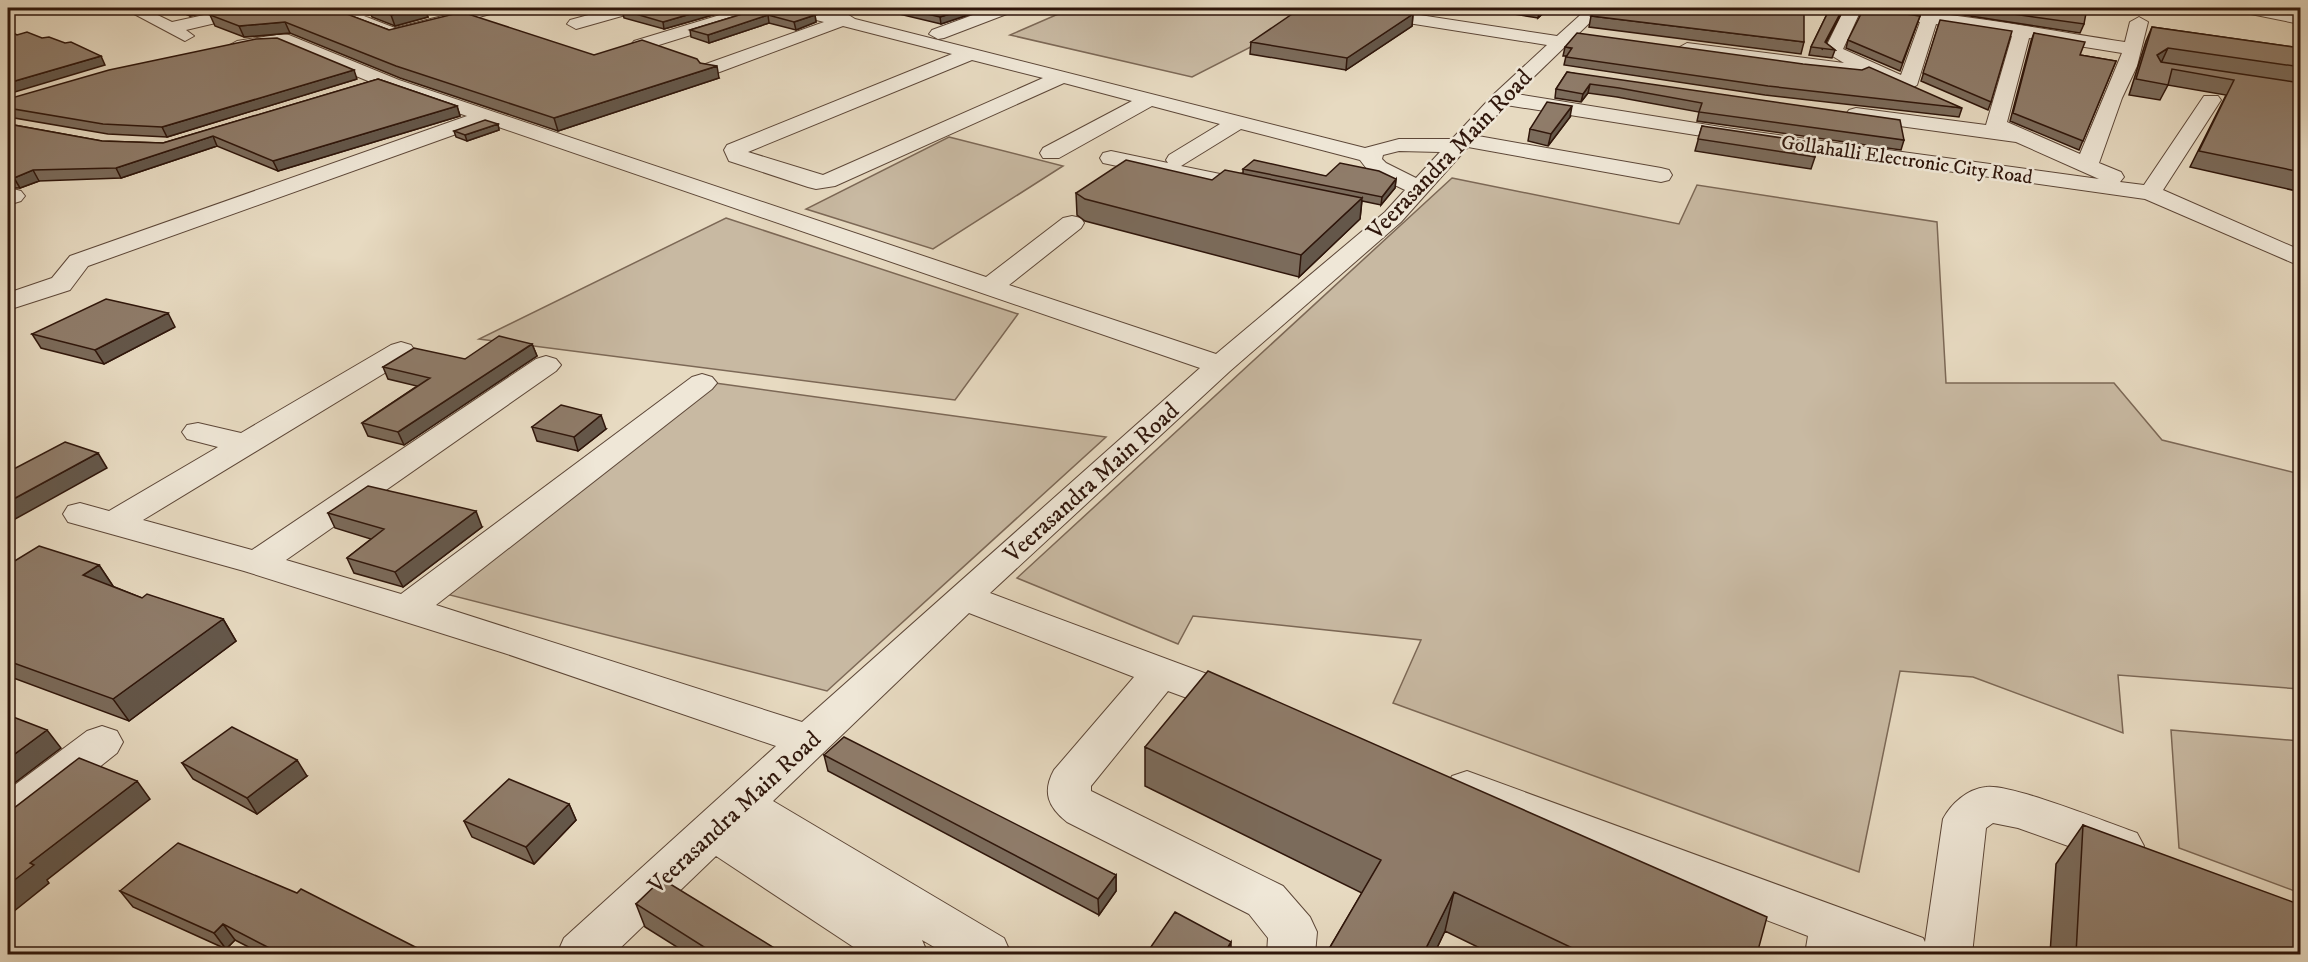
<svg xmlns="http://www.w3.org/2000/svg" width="2308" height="962" font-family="'IM FELL DW Pica',serif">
<rect width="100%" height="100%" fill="#e7dac1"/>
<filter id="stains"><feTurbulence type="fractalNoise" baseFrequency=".00333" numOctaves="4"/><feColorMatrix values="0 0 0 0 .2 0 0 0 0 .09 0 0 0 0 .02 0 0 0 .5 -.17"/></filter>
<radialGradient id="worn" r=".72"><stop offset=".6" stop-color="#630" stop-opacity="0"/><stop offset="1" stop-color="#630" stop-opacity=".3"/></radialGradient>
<path fill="#c8b9a2" stroke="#7c6856" stroke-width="1.5" d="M1072,8H1327L1192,77L1010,35Z
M949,137L1063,166L933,249L806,209Z
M1452,178L1679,224L1697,185L1937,222L1946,383H2114L2162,440L2300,474V689L2118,675L2123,733L1973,677L1900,671L1859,872L1393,703L1421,640L1193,616L1178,644L1017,578Z
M726,218L1018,314L955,400L479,339Z
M715,383L1106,437L827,691L442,593Z
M2171,730L2300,741V893L2179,848Z"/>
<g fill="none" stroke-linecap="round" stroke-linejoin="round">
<defs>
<path id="minor" d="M123,8H143L172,22L236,8H264L262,12L186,30L194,36L185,41Z
M357,8H384L382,12L364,16L395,28L474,8H500L498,12L394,39L341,19L338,15L341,11Z
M614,8H638L636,12L576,29L567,24L570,20Z
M743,8H767L765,12L646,49L640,50L631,45L634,41Z
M783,8H809L841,15L847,14L855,19L1365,148L1399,139H1452L1494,94L1547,45L1345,13L1339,12L1337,8H1374L1557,36L1588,8H1605L1516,94L1727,128L2099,179L2016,142L1856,120L1849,118L1846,114L1849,110L1856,108L1986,125L2012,36L1936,24L1917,85L1907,91L1862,71L1853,76L1687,53L1678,48L1687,43L1844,63L1824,51L1845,8C1939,8 2032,28 2125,42L2130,22L2139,17L2148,22L2137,66L2122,98L2099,163L2121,172L2124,177L2120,182L2144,185L2204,96H2218L2221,100L2163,190L2300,250V266L2145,199L1727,140L1506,105L1478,136L1661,168L1669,170L1672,175L1669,180L1661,182L1468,147L1401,222L1230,371L990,593L1250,690L1256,701L1250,712L1236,716L1168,691L1091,786V791L1283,886L1310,917L1317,932L1315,954H1267L1268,938L1249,914L1067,822C1048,807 1042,792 1054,770L1134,677L969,613L773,801L1004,938L1011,954H946L922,940L928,954H864L716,856L614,954H557L564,938L776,746L504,653L244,571L68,522L63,514L68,506L80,503L109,511L218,447L187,439L182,432L187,425L198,423L241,433L391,345L401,342L411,345L415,351L411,357L143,520L252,550L536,359L546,356L556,359L561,365L556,371L286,560L401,594L692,377L702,374L712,377L717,383L712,389L436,605L802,722L1200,368L487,123L88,266L70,290L8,310V293L52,278L70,256L467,116L385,88L281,45L237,51L228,46L237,41L283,34L289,35L399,80L986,277L1063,218L1072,216L1081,218L1084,223L1081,228L1009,285L1216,354L1385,212L1405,190L1370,173L1360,160L1241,129L1181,166L1264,183L1267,188L1264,193L1256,195L1103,163L1100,158L1103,153L1111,151L1168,163L1166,160L1169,155L1220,124L1152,106L1059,158H1043L1040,153L1043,148L1132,101L1064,83L835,186L816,189L808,187L729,161L724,150L727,145L952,54L843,26L717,73H703L701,69L703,65L824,22L785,12ZM1860,12L1920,22L1901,75L1843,49ZM2029,38L2122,53L2080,154L2007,122ZM972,60L1043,78L823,175L748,152ZM1399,151L1440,152L1416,178L1386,163L1382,159L1383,155Z
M992,8H1014L1012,12L944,38L938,39L929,34L932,30Z
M2239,8H2266L2300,16V24L2241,12Z
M13,189L21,191L25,196L21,201L8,205V190Z
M102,726L117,731L123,742L117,753L24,827L8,832V790L87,731Z
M1467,771L1923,938L1925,942L1943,819C1951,804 1967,789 1986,787C2009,783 2109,823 2137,833L2144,846L2137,859L2121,865L2018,828L1993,823L1986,828L1972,954H1805L1808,936L1452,800L1445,788L1452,776Z"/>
</defs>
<use href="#minor" stroke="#5d4738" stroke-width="2"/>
<use href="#minor" fill="#efe7d7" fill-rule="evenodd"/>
</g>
<path fill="#7b6b5b" stroke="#2f160b" stroke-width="1.5" d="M156,8H228L190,16L178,11L170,13Z
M368,8H424L428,17L395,26L372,17Z
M631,8H737L664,29L624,18L622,10Z
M762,8L815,15L816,22L796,30L769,23L709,43L691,37L690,30Z
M818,8H869L851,14Z
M874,8H989L941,24Z
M1386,8H1439L1429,14Z
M1477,8H1549L1538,18Z
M1830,8H1844L1826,43L1835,50L1832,58L1809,55L1811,47Z
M1871,8H2084V24L2080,33L1951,13Z
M341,9L338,11L389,30L594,55L700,63L719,78L558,131L400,78L290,33L244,37L215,26L210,15Z
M1413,14L1412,26L1346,70L1250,54L1251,42Z
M1591,16L1804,42L1801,54L1589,27Z
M1920,16L1900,71L1846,48L1848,40Z
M1938,27L1991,102L1988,110L1921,81Z
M2152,27L2301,48V192L2190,167L2226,95L2168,85L2160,100L2129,95L2146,41Z
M2034,33L2080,55L2116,61L2079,150L2010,121L2031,41Z
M1565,47L1962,108L1959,117L1765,95L1564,65L1566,56H1563Z
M1567,72L1904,140L1901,150L1697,121L1699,112L1617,97L1588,93L1581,102L1555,98L1556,89Z
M357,79L167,137L108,134L8,117V118V99Z
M378,79L457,106L460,116L278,171L217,146L121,178L39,181L20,188H8V124L102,141L163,143Z
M1570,117L1548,146L1528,141L1530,129Z
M498,124L499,130L467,141L456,137L454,131Z
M1702,126L1815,157L1811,169L1695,151Z
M1243,169L1326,176L1396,179L1395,188L1381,205L1362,201L1360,219L1299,277L1085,221L1077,215L1076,193L1212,180L1243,173Z
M175,327L104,364L41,348L32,334Z
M532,344L537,356L404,445L368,436L362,423L417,386L388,379L383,367L465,359Z
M532,427L606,429L578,451L537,441Z
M328,513L482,527L403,587L354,573L347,558L371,539L335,528Z
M8,565H99L113,586H112L142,598L223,619L236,641L129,721L8,676Z
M1145,747L1757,954H1492L1445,931L1434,954H1326L1362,893L1145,786Z
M824,755L1116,875V891L1099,915L828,771Z
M182,763L307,776L257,814L193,779Z
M569,804L576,820L534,864L472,837L464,821Z
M2083,825L2301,954H2050L2056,864Z
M120,891L429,954H262L235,940L226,949L133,907Z
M636,904L784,954H688L645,927Z"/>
<path fill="#64574a" stroke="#2f160b" stroke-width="1.5" d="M168,8H176L178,11L170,13Z
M186,8H228L190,16Z
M334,8H347L341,9L336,14Z
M420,8H424L428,17L395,26L391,15Z
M597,8H607L598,10Z
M711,8H737L664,29L663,22Z
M850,8H869L851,14Z
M969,8H989L941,24L940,17Z
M1430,8H1439L1429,14Z
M1540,8H1549L1538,18Z
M1843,8H1844L1822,50L1825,42Z
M1413,14L1412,26L1346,70L1347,58Z
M768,15L769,23L709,43L708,35Z
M815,15L816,22L796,30L794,22Z
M285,22L290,33L244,37L239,26Z
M2168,48L2161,63L2157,55Z
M101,56L105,65L8,94V83Z
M717,66L719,78L558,131L554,118Z
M354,70L357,79L167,137L162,127Z
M1590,84L1588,93L1581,102L1583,94Z
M457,106L460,116L278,171L273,161Z
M1572,106L1570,117L1548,146L1551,134Z
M498,124L499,130L467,141L465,135Z
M213,136L217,146L121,178L116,168Z
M33,170L39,181L20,188L14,178Z
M1396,179L1395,188L1381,205L1382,197Z
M1362,198L1360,219L1299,277L1301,255Z
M168,313L175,327L104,364L95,350Z
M532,344L537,356L404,445L398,432Z
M601,415L606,429L578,451L574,437Z
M98,453L107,468L8,523V502Z
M476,511L482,527L403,587L395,572Z
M99,565L113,586L97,596L83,575Z
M223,619L236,641L129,721L113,699Z
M47,730L61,748L8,788V759Z
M297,760L307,776L257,814L247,798Z
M137,781L150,799L47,880L49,883L8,916V885L30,863Z
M569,804L576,820L534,864L526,847Z
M1116,875V891L1099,915L1098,899Z
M1454,892L1445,931L1434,954H1423Z
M223,924L235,940L226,949L214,933Z
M1231,942V954H1224Z"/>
<path fill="#8f7c6a" stroke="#2f160b" stroke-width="1.5" d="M240,8H335L336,10L389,30L462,12L594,55L642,40L697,59L700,63L717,66L554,118L396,66L285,22L239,26L210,15Z
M372,8H420L391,15Z
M631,8H711L663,22L622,10Z
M762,8H786L815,15L794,22L768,15L708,35L690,30Z
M901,8H969L940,17Z
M1301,8H1369L1413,14L1347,58L1251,42Z
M1600,8H1804V42L1591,16Z
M1830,8H1843L1825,42L1835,50L1811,47Z
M1864,8L1920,16L1902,63L1848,40Z
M1971,8H2087L2084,24Z
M1940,20L2012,31L1991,102L1923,73Z
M2152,27L2301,48V67L2168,48L2157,55L2161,62L2301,83V172L2199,151L2234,80L2172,69L2168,85L2136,79Z
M8,30L17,35L27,32L42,38L49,37L65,43L71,42L101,56L8,83Z
M1577,33L1803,64L1862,70L1869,67L1962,108L1768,86L1566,57L1572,48L1565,47Z
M2034,33L2085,42L2080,55L2116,61L2083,141L2013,113Z
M277,38L354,70L162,127L103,124L8,108V99L109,70L256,39Z
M1567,72L1900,120L1904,140L1699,112L1702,103L1619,88L1590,84L1583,94L1556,89Z
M378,79L457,106L273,161L213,136L116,168L33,170L14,178H8V124L102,141L163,143Z
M1547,102L1572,106L1551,134L1530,129Z
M485,120L498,124L465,135L454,131Z
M1702,126L1816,143L1815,157L1698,139Z
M1126,160L1212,180L1225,170L1362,198L1301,255L1085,199L1076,193Z
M1254,160L1326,176L1340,163L1379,171L1396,179L1382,197L1243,169Z
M106,299L168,313L95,350L32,334Z
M499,336L532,344L398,432L362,423L430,378L383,367L414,348L465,359Z
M561,405L601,415L574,437L532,427Z
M65,442L98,453L8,502V472Z
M368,486L476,511L395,572L347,558L384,529L328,513Z
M39,546L99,565L83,575L142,598L147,594L223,619L113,699L8,661V565Z
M1208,671L1767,917L1757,954H1585L1454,892L1423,954H1326L1381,860L1145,747Z
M8,715L47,730L8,759Z
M232,727L297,760L247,798L182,763Z
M844,737L1116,875L1098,899L824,755Z
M79,758L137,781L30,863L34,865L8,885V812L10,811Z
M509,779L569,804L526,847L464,821Z
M2083,825L2301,905V954H2076Z
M178,843L297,893L301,889L429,954H281L223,924L214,933L120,891Z
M662,879L784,954H715L636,904Z
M1175,912L1231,942L1224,954H1146Z"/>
<g text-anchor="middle" stroke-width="5" stroke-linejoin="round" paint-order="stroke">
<g font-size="20" fill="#2f160b" stroke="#efe7d7">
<text transform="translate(1907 159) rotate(8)" y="7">Gollahalli Electronic City Road</text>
</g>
<g font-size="24" fill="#2f160b" stroke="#efe7d7">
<text transform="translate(1449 154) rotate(-46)" y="8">Veerasandra Main Road</text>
<text transform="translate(1091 482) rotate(-42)" y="8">Veerasandra Main Road</text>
<text transform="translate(734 812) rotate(-43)" y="8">Veerasandra Main Road</text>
</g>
</g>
<rect width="2308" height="962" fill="none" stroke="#e7dac1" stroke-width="30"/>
<rect x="9" y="9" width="2290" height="944" fill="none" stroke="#2f160b" stroke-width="3"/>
<rect x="15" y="15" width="2278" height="932" fill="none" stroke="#2f160b" stroke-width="1.5"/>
<rect width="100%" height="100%" filter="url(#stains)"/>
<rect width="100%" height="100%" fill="url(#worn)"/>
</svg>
